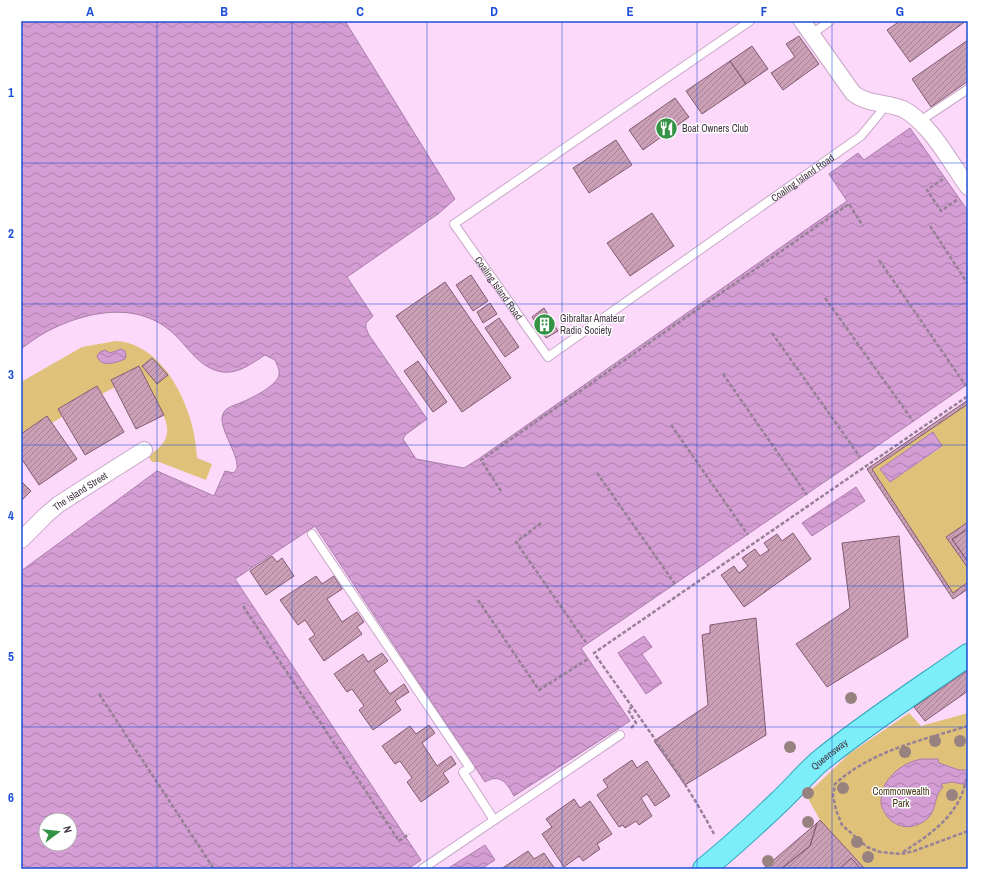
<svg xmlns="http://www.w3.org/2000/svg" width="989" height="890" font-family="'Archivo Narrow',sans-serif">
<defs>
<pattern id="water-waves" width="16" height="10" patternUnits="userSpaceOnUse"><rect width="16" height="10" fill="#d49dd4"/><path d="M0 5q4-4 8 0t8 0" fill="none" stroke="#ae81ae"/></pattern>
<pattern id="building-hatch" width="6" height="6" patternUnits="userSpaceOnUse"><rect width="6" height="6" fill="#cba0b6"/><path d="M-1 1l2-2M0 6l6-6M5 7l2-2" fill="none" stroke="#a68396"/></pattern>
</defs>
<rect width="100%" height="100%" fill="#fcd9fb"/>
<path fill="#dfc17a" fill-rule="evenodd" d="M116,341C167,344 196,414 197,458L212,464L206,480L159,462H152L148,456C174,440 170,426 157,402C151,390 145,378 139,366L111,380L115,387L102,394L97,386L58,409L62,417L52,423L47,416L21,434V382L82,347Z
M968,404V522L946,537L968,568V582L953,593L872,469ZM933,432L942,447L890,482L880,469Z
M909,713L921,726L968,713V869H865L820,820L806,795L849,754Z"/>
<path fill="url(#water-waves)" stroke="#a87ea8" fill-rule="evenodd" d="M21,21H345L455,199L438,214L347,277L373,316L366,323V328L369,335L427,419L405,435L403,439L416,459L464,468L477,460L847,201L829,174L858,153L864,160L910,128L968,211V384L581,648L630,721L514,796C507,783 500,773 485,782L315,526L235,579L421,860L408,869H21V571L157,471L214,496L225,471L234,473C234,473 237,468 237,468C239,453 215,424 224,412C227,407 235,405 240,403C250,399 277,386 279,375C280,370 277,365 275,360L265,355C252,363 239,374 223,372C200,369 189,348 174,334C138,300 86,311 46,332C37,337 29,343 21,349ZM46,820H70V844H46Z
M121,349L125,351L126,356L125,359C115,363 101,368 97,356L100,352L105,350L110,353Z
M933,432L942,446L890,482L880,469Z
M856,487L865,501L812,536L802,523Z
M644,636L652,647L642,654L662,683L646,694L618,653Z
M922,759H938L939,763L959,770H968V785L952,782L941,784L943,787C933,796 938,809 927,819C913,831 894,829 885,813C883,810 881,806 881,802C880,780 902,762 922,759Z
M485,845L495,860L481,869H447Z"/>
<path fill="url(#building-hatch)" stroke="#825b6f" d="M900,21H966L910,62L887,30Z
M799,36L819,64L783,90L771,73L795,57L786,44Z
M968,40V81L931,107L912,79Z
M752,46L768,69L746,84L730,61Z
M730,61L746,84L702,114L686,91Z
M675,98L689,117L643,150L629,130Z
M616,140L632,165L589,193L573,168Z
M652,213L674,246L630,276L607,243Z
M471,275L488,301L473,311L456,285Z
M445,282L511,378L462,412L396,316Z
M490,303L497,314L483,323L477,312Z
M544,308L558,331L546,338L532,317Z
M499,318L519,347L505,357L485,328Z
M152,358L168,375L157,384L142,366Z
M418,361L447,402L433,412L404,371Z
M139,366L164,415L136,429L111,380Z
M97,386L124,432L85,455L58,409Z
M968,400V404L872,469L953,593L968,582V589L953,599L867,469Z
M47,416L77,459L39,485L21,458V434Z
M21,481L31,491L21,501Z
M968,522V529L952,539L968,562V568L946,537Z
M968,529V562L952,539Z
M793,533L811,559L744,607L721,575L734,566L739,573L748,566L742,558L755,549L760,556L769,550L764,543L777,534L782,541Z
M899,536L908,637L827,687L796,644L850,608L842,543Z
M272,556L277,562L282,558L294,576L266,595L250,571Z
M316,576L322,584L334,576L342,589L327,599L342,622L357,612L364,622L357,627L362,634L324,661L309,639L315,635L305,620L298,625L280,600Z
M756,618L766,735L685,785L654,741L708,705L702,635L710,633V625Z
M382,653L388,661L374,671L390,694L404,684L409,692L395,701L401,710L373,730L359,710L364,706L352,689L347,692L334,674L363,654L368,662Z
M968,670V691L925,721L914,707Z
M429,725L435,733L422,743L437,766L451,756L456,764L443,773L449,782L421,802L407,782L412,778L400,761L395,764L382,746L410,726L416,734Z
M632,760L637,768L647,761L670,796L655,806L647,794L641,798L652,816L639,825L636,821L625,828L623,825L619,827L597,795L608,787L603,780Z
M574,799L580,808L590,801L612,834L597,844L600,849L583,861L579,856L564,867L542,834L552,827L546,819Z
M820,820L865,869H781L810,846L817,823Z
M817,823L810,846L781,869H763Z
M528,851L534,859L544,853L555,869H501Z
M851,858L861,869H839Z"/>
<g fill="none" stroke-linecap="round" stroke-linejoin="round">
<defs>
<g id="service">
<path id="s1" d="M750,21L454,224L548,357L861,136L880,113L885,104"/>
<path d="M812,34L830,21"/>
<path d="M920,121L968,89"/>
<path d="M312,534L470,768L463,772L494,820"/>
<path d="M422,869L620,735"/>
</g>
<g id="minor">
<path d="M802,21L853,93C867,105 887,102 903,109C929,122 951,163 968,187"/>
<path id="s2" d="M21,540L46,515L59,504L144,450"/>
</g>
<g id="primary">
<path id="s3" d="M704,869C730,848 755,825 779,802C793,789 805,774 820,761C867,723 918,690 968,655"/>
</g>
</defs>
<use href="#service" stroke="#c8a7c7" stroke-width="10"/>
<use href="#minor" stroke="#c8a7c7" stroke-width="18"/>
<use href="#primary" stroke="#2ea6b8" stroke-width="24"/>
<path stroke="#988097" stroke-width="2.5" stroke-dasharray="4 2" stroke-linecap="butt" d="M943,179L927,190L941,211L958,199
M930,226L968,284
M879,260L966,386
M825,298L913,421
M772,333L860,457
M723,374L807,495
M671,425L748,535
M597,473L675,584
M501,491L481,460L849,204L863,226
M541,523L516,542L587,644
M478,600L539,690L588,659
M243,606L399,841L409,834
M99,694L214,869
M968,726C922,740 871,751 835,784L833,796L836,810L842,825L867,847L880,852L901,854L914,851L968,831
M631,728L636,723L628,710L632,707
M714,834C680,770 635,712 594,653L968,396
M903,852C928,836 955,818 964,788C966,782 967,775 968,769
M967,869H968"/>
<use href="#service" stroke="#fff" stroke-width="8"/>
<use href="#minor" stroke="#fff" stroke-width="16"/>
<use href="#primary" stroke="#7ceefa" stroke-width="22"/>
</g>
<g fill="#98827f">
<circle cx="851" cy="698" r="6"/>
<circle cx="935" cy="741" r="6"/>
<circle cx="960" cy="741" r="6"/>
<circle cx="790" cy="747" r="6"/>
<circle cx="905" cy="752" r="6"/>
<circle cx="843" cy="788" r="6"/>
<circle cx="808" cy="793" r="6"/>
<circle cx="952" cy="795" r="6"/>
<circle cx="808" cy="822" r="6"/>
<circle cx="857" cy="842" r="6"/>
<circle cx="868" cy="857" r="6"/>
<circle cx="768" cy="861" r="6"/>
</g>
<path fill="none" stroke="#1d4ed8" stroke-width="1" stroke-opacity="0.55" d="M157,21V869M292,21V869M427,21V869M562,21V869M697,21V869M832,21V869M21,163H968M21,304H968M21,445H968M21,586H968M21,727H968"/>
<defs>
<symbol id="restaurant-disc" viewBox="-11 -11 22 22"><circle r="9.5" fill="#359346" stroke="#fff"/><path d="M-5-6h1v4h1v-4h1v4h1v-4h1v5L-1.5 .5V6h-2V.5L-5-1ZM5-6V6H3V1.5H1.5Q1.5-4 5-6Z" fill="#fff"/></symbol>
<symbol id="building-disc" viewBox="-11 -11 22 22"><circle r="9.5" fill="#359346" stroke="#fff"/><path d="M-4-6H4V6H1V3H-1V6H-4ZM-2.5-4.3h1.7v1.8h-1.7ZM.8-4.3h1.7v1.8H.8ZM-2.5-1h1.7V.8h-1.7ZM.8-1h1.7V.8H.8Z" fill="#fff"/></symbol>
</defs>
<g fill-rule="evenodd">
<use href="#restaurant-disc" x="654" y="116" width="25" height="25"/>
<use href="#building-disc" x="532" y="312" width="25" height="25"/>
</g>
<g text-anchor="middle" stroke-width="3" stroke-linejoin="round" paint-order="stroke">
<g font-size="10" fill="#423442" stroke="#fff" text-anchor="start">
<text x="682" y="132">Boat Owners Club</text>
<text x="560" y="322">Gibraltar Amateur<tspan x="560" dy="12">Radio Society</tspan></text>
</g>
<g font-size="10" fill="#423442" stroke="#fff">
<text dy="4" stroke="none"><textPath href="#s1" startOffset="833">Coaling Island Road</textPath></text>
<text dy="4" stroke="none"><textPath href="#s1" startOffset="437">Coaling Island Road</textPath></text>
<text dy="4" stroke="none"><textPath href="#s2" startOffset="77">The Island Street</textPath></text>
<text dy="4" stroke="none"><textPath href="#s3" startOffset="170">Queensway</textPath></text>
</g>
<g font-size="10" fill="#473a1a" stroke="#fff">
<text x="901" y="795">Commonwealth<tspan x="901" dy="12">Park</tspan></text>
</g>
</g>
<rect width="989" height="890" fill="none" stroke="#ffffff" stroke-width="44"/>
<g transform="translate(58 832) rotate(75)"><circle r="19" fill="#ffffff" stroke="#b3aeb3"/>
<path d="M0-3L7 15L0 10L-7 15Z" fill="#359346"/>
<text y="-6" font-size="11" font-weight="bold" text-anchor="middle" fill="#423442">N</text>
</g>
<rect x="22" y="22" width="945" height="846" fill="none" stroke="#1d4ed8" stroke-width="1.5"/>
<g font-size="13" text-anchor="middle" font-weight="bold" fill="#1d4ed8">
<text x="90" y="16">A</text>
<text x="224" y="16">B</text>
<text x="360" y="16">C</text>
<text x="494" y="16">D</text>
<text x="630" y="16">E</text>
<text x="764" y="16">F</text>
<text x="900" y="16">G</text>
<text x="11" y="97">1</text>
<text x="11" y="238">2</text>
<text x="11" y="379">3</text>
<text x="11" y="520">4</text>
<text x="11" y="661">5</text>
<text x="11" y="802">6</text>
</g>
</svg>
